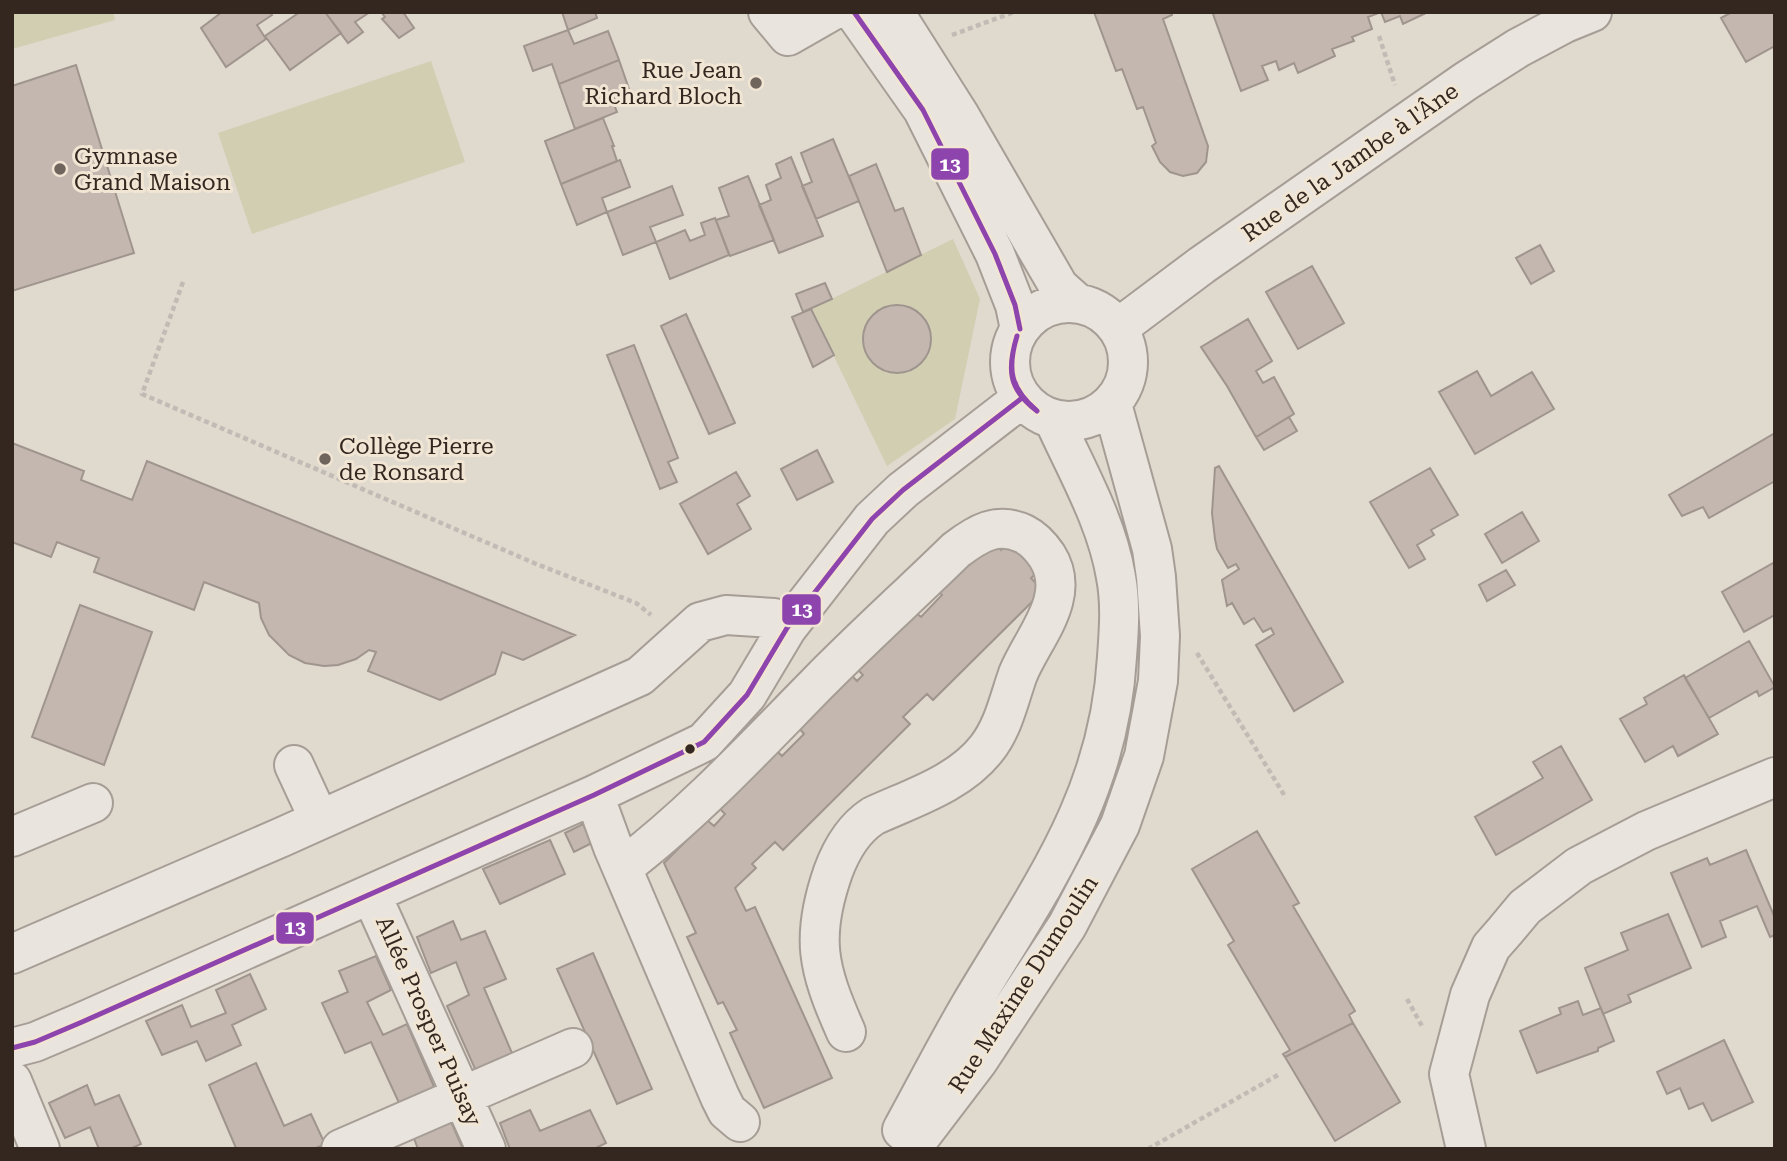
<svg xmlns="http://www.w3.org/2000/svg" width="1787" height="1161" font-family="'Roboto Serif',serif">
<rect width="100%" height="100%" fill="#e0d9ce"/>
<path fill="#d1ceb2" d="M12,12H113L115,20L12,49Z
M431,61L465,162L252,234L218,133Z
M953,239L980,299L955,419L887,466L811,309Z"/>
<path fill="#c3b7af" stroke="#a0958e" stroke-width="2" d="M222,12H270L272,15L257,25L266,39L226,67L201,28Z
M300,12H325L341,33L290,70L265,36Z
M325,12H370L355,22L363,32L348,43Z
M381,12H403L414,28L399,38L382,19L385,17Z
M562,12H595L597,18L568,30Z
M1094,12H1171L1172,15L1163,19L1208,146L1206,162L1197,173L1183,176L1170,172L1160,162L1152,146L1156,143L1143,107L1137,109L1122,69L1116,71Z
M1217,12H1428L1403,24L1400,16L1385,22L1381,12L1368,17L1372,29L1352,37L1354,41L1332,49L1335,56L1298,73L1294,63L1279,70L1276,61L1262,66L1268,80L1241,91L1213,14Z
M1732,12H1775V46L1746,62L1721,18Z
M568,30L574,44L608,31L619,60L559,84L552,64L533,71L524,46Z
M619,60L630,92L612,99L617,112L575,129L559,84Z
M76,65L134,253L12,291V86Z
M603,118L614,146H612L617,161L561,184L545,141Z
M833,139L859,201L816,219L802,186L812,182L801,153Z
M791,157L823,236L779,253L759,205L771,200L766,185L781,178L776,164Z
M620,160L630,187L602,198L607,212L577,225L561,184Z
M876,164L895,211L903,208L921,255L887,272L849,176Z
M748,176L774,240L730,256L716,220L729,216L719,188Z
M672,186L683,215L650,227L656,242L623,255L607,212Z
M715,218L729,255L670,279L656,242L685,230L690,241L705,235L701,223Z
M1540,245L1554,271L1531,284L1516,258Z
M1312,266L1344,323L1298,349L1266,292Z
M825,283L832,299L803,312L796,294Z
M863 339a34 34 0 1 1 68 0a34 34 0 1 1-68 0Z
M811,309L834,355L813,367L792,317Z
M686,314L735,423L709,434L661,326Z
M1248,319L1272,361L1256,371L1263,383L1274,377L1294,414L1256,437L1227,386L1201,347Z
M634,345L678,458L668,462L677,482L660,489L607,355Z
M1477,371L1491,396L1532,372L1554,409L1475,454L1439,392Z
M1289,417L1297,431L1264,450L1256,437Z
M1775,433V481L1709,518L1703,507L1682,516L1669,495Z
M12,443L84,471L81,480L132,500L147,461L575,635L523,660L502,652L495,674L440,700L368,671L376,652L369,650L356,659L338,665L324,666L305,663L289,655L269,635L261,618L259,603L204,582L194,610L94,572L99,558L57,542L51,557L12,542Z
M817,450L833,482L797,500L781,469Z
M1219,466L1343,682L1294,711L1256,645L1274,634L1271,628L1263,632L1254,618L1244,624L1232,603L1227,606L1222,580L1239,569L1236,564L1228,568L1217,549L1215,539L1212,513L1215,468Z
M1430,468L1458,515L1431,530L1434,535L1417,545L1425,559L1409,568L1370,502Z
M736,472L750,496L737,504L751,529L708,554L680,504Z
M1522,512L1539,541L1502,563L1485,534Z
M990,538L1001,550L1012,539L1042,568L1031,578L1043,591L933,700L927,694L903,717L910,724L783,850L775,842L752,864L756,868L735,888L746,911L755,907L832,1078L764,1108L730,1033L737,1030L723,1002L718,1004L687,937L696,933L664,863L707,820L714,826L725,814L719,808L777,751L782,756L804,734L799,728L852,676L857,681L863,675L858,670L915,612L921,617L942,595L938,590Z
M1775,562V615L1744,632L1722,592Z
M1506,570L1515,585L1487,601L1479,585Z
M80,605L152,632L104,765L32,737Z
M1749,641L1775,687L1759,696L1757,691L1709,718L1685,678Z
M1684,675L1718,734L1678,756L1673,746L1645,762L1620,719L1647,704L1644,698Z
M1561,746L1592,800L1496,855L1475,817L1543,778L1533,762Z
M583,824L592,843L574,852L565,833Z
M1257,831L1299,903L1293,906L1355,1011L1349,1015L1353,1023L1285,1057L1283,1054L1290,1050L1228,945L1234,941L1192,869Z
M550,840L565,874L500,904L483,869Z
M1746,850L1775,918V935L1770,937L1757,906L1720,921L1726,937L1702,947L1671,873L1707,858L1710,865Z
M1668,914L1691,968L1628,995L1631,1002L1603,1014L1585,968L1628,950L1621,933Z
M453,921L461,940L485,931L506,979L484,988L512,1053L476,1071L447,1006L469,995L456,962L431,973L417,937Z
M593,953L652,1089L617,1104L557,969Z
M376,956L391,990L367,1002L383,1035L407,1024L435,1089L400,1105L371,1042L345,1053L322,1003L348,992L339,971Z
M250,974L266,1009L232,1025L241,1045L206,1061L197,1041L162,1055L146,1021L182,1005L191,1027L226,1013L216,990Z
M1578,1001L1583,1015L1601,1008L1614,1041L1598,1048V1051L1537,1073L1520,1031L1561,1014L1559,1008Z
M1353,1023L1400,1102L1335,1141L1285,1057Z
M1724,1040L1753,1102L1712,1121L1703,1103L1689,1109L1680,1088L1667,1094L1657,1072Z
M256,1063L284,1126L311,1114L325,1144L314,1149H233L236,1148L209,1085Z
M87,1085L95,1105L119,1095L141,1144L130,1149H99L90,1127L65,1138L49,1103Z
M530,1110L540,1131L590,1110L606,1143L594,1149H510L500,1123Z
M449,1117L463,1149H418L412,1133Z"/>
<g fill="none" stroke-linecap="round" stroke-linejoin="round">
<defs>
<path id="minor" d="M768,12L788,36L830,12
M854,12L923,110L995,254L1015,305L1020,329
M894,12L960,116L1059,287L1077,303
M1010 362a59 59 0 1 1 118 0a59 59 0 1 1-118 0Z
M1118,328L1202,265L1466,81L1518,48L1565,23L1592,12
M294,765L319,819
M594,795L613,847L720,1097L727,1111L740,1122
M12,837L93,803
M622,868C693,814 754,748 817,684C862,638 910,595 956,550C977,534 997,521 1024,534C1034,539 1041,547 1047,556C1073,597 1033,637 1018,674C1009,699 1004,726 987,748C959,784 912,798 873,816C853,829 841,850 833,872C810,938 818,969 846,1032
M371,894L486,1149
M12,954L282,837L640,676L700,622L726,615L774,618L787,628
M12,1048L35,1042L82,1022L594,795L704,742L747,695L787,628L872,519L903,490L1022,398
M12,1081L40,1149
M902,1130C925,1088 947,1045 971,1004C1040,888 1109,798 1117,657C1119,630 1121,603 1116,577C1107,522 1077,471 1054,420
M341,1149L573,1048
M911,1149L978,1061L1067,926L1120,825L1144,756L1158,681L1160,636L1156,577L1152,549L1112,404
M1466,1149L1449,1074L1470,995L1491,947L1505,931L1525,907L1579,866L1646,831L1775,777"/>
</defs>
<use href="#minor" stroke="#a69e96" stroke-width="42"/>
<path stroke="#c1bbb5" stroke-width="4.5" stroke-dasharray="5 3.5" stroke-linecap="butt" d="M952,35L1014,12
M1379,36L1395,85
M183,282L142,394L534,563L636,603L651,615
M1197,653L1286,798
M1407,999L1422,1026
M1148,1149L1278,1075"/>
<use href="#minor" stroke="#e9e5de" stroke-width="38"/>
<defs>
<path id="bus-1" d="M854,12L923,110L995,254L1015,305L1020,329
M1017,336C1007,369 1010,388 1037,411
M1017,336C1007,369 1008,389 1037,411
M12,1048L35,1042L82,1022L594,795L704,742L747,695L787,628L872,519L903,490L1022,398"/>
</defs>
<use href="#bus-1" stroke="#f1e5d4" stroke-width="10"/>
<use href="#bus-1" stroke="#8e44ad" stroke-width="5"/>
</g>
<g fill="#70655d" stroke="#f1e5d4" stroke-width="2.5">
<circle cx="756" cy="83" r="7"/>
<circle cx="60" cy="169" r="7"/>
<circle cx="325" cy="459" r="7"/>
</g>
<circle fill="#332720" stroke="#f1e5d4" stroke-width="2.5" cx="690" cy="749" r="6"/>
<g text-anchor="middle" stroke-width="6" stroke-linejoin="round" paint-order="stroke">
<g font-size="23" fill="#332720" stroke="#f1e5d4" text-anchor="start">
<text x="742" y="78" text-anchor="end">Rue Jean<tspan x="742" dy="26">Richard Bloch</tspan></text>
<text x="74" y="164">Gymnase<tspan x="74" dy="26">Grand Maison</tspan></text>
<text x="339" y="454">Collège Pierre<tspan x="339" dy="26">de Ronsard</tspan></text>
</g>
<g font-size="23" fill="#332720" stroke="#f1e5d4">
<text transform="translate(1350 162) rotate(-35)" y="8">Rue de la Jambe à l'Âne</text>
<text transform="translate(1023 984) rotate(-57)" y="8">Rue Maxime Dumoulin</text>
<text transform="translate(429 1021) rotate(66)" y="8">Allée Prosper Puisay</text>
</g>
</g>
<g stroke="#f1e5d4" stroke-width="2.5">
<rect x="930" y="147" width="40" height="34" rx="7" fill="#8e44ad"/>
<rect x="781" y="593" width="41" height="33" rx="7" fill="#8e44ad"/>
<rect x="275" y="911" width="40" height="34" rx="7" fill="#8e44ad"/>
</g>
<g font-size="19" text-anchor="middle" font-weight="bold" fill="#fff">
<text x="950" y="171">13</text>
<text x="802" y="616">13</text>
<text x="295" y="934">13</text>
</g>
<rect width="1787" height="1161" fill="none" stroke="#332720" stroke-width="28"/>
</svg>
